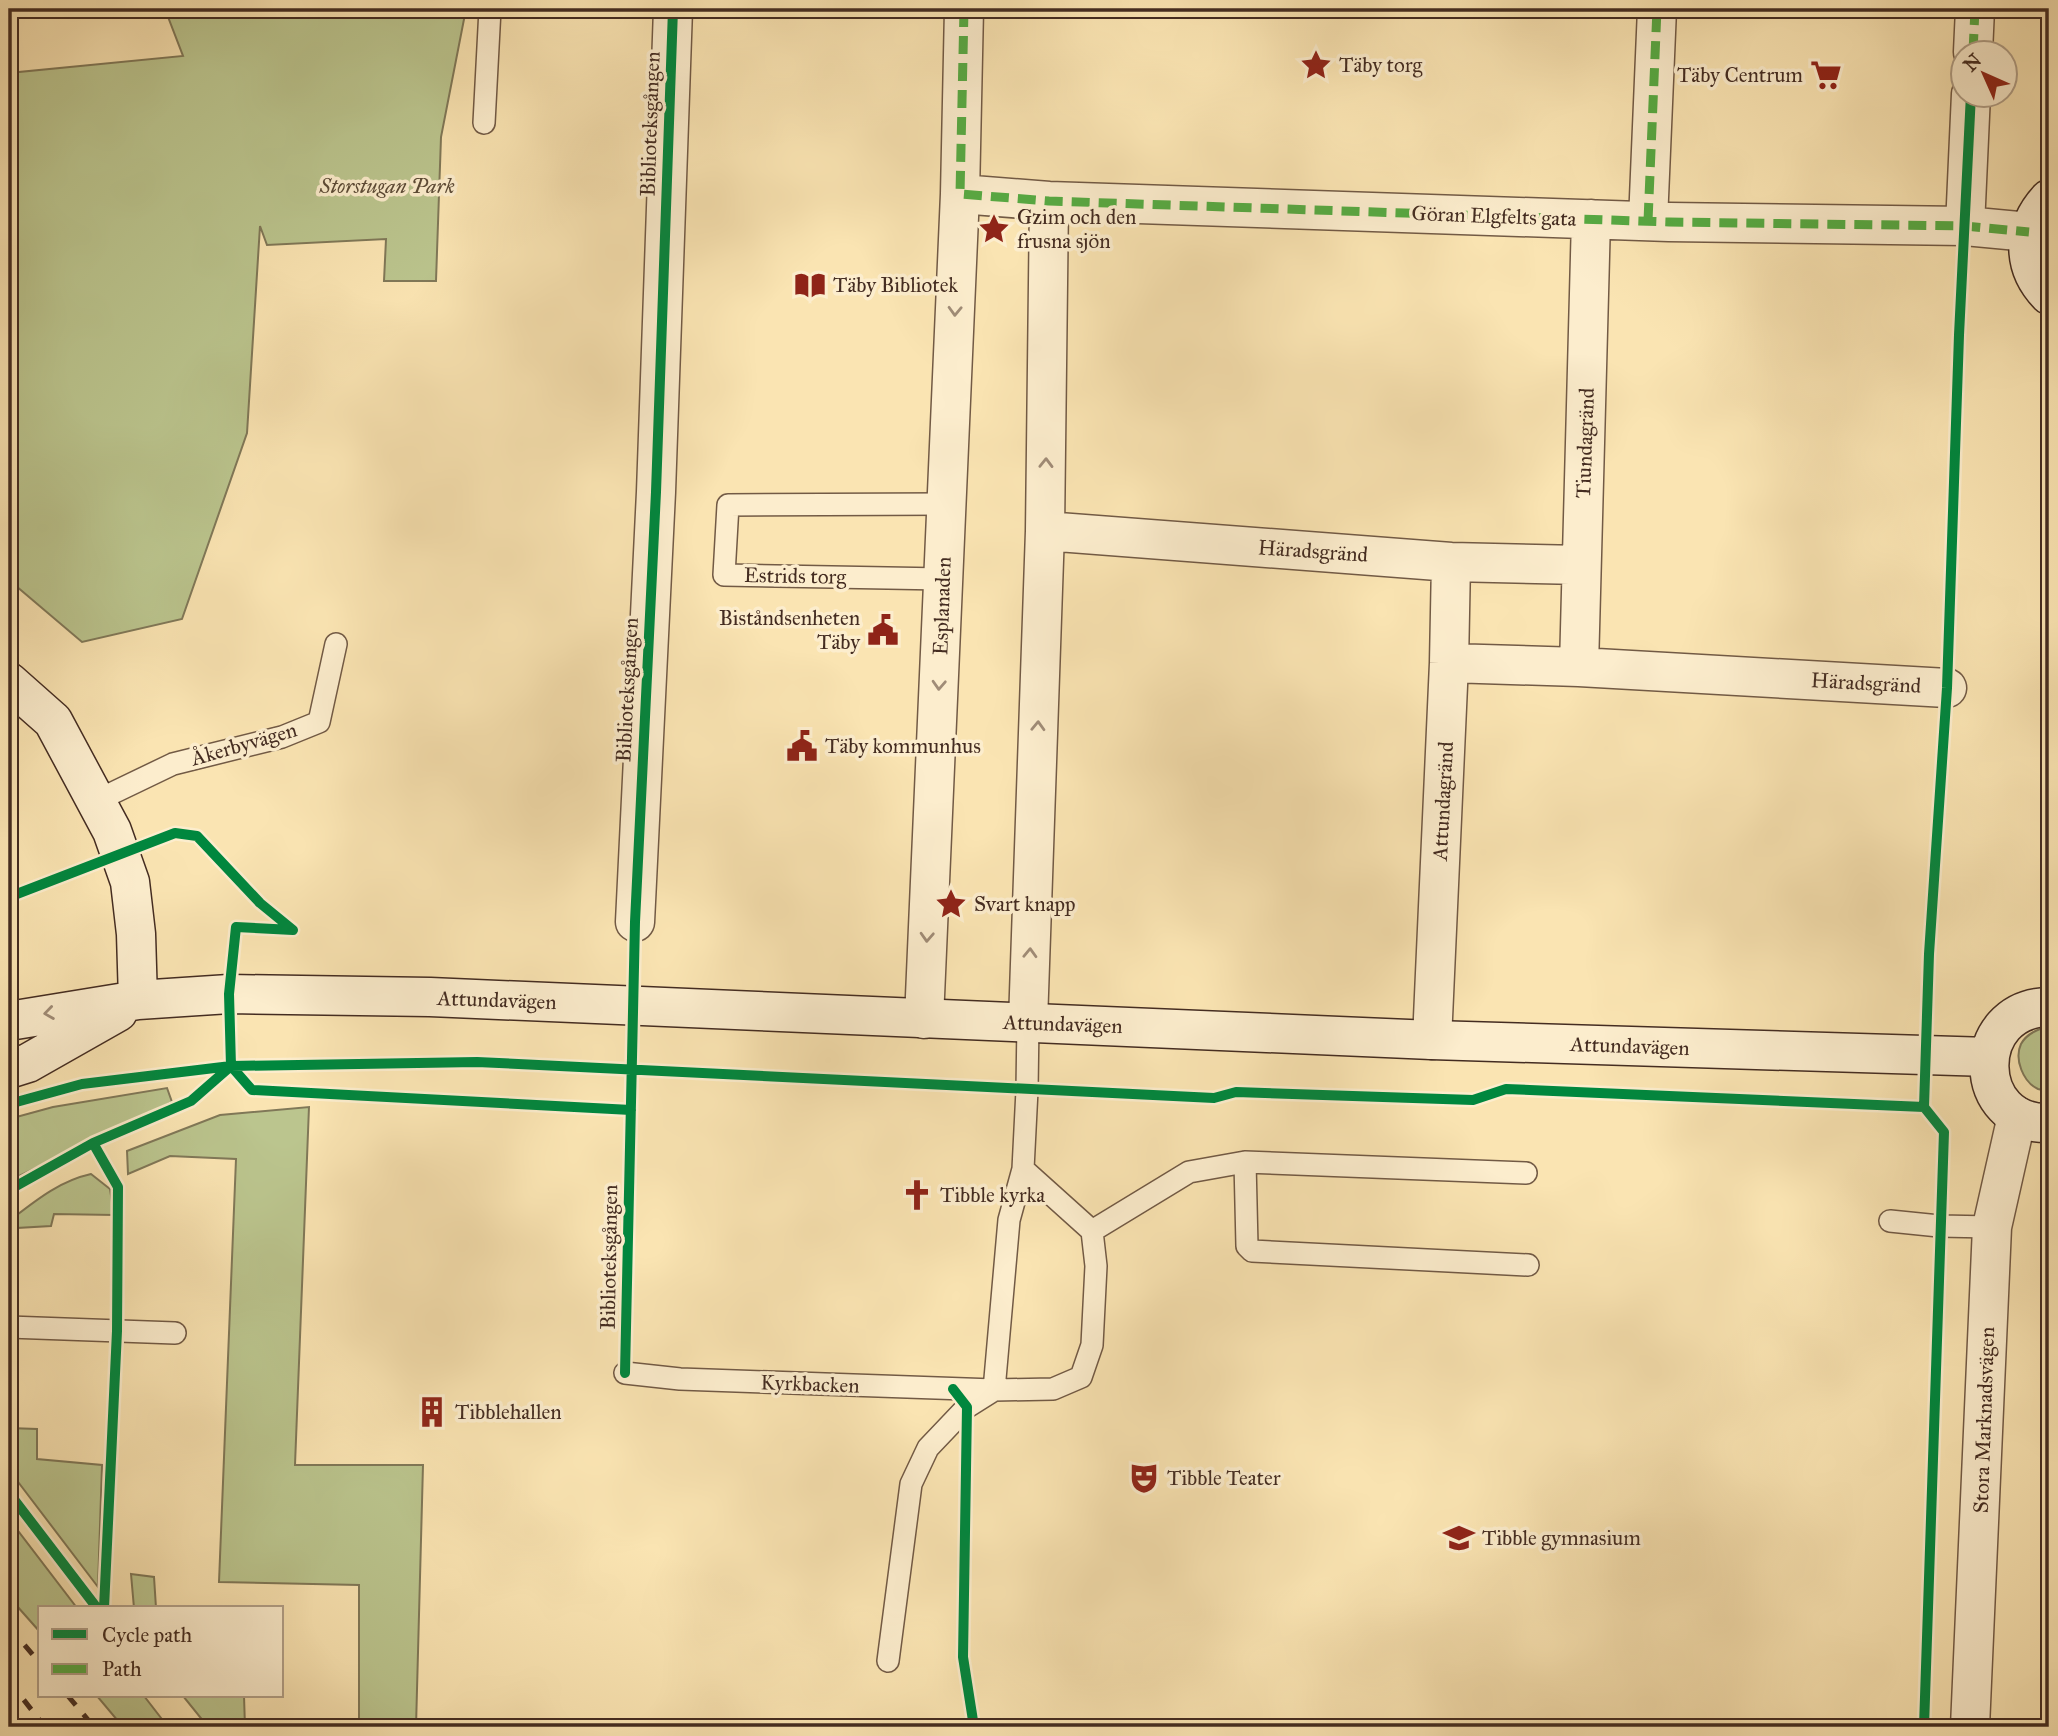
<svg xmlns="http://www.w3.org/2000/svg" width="2058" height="1736" font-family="'IM FELL Great Primer',serif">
<rect width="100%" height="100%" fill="#fae4b2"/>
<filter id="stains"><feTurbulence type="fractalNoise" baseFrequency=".00286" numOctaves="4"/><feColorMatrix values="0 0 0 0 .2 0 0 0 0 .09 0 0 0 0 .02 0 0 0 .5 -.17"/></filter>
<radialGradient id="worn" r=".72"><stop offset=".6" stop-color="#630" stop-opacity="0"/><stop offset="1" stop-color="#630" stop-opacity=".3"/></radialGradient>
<path fill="#bbc58e" stroke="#807858" stroke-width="2" d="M165,9H466L441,137L436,281H384L386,239L267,245L260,226L247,433L182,619L82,642L9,580V73L183,56Z
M2049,1026V1090C2045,1089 2041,1090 2038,1089C2023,1082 2014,1059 2021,1044C2027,1033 2039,1029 2049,1026Z
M167,1088L172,1102L9,1181V1119L53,1107Z
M309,1107L295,1465H423L416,1727H359V1585L219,1582L236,1159L170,1156L128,1174L127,1151L220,1115Z
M91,1174L110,1189L114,1215L54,1214L51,1226L17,1228L11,1311H9V1221C35,1201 59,1181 91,1174Z
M9,1428L37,1429V1459L102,1465L98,1587L9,1470Z
M9,1519L77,1608H40V1632L9,1597Z
M131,1574L154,1577L156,1608H134Z
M97,1696H144L168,1727H123Z
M183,1696H244L245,1727H208Z"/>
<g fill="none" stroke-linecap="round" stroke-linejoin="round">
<defs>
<path id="lane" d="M484,123L490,9
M943,579L724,575L728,505L946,504
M96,801L173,764L282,737L319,722L336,644
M1245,1162L1247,1246L1252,1251L1528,1265
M1890,1221L1939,1226L1992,1227
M1092,1231L1189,1172L1245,1162L1526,1173
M9,1327L175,1333
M625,1373L680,1379L994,1390L1053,1389L1081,1377L1092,1345L1096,1266L1092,1231L1023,1169
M994,1390L1009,1220L1023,1169L1027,1090L1028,1022
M888,1661L911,1484L928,1448L967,1407L994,1390"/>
<path id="street" d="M1973,52L1975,9
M960,194L1049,201L1669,222L1965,226L2029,232
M1648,221L1657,9
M1965,226L1971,94
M1045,531L1451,562L1581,565
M1449,663L1579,667L1947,688
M1579,667L1591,219
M635,922L656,492L673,9
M924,1019L960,194L964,9
M1028,1022L1045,531L1049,201
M1432,1040L1449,663L1451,562
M1970,1727L1992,1227L2017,1116"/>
<path id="secondary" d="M2049,199C2022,228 2021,266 2049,295
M9,682L53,721L112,831L130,882L136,934L138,1000
M2049,1007C1968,1008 1971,1126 2049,1123
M9,1021L138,1000L229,994L430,997L1432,1040L1989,1057
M9,1069L28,1063L118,1012"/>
</defs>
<use href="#lane" stroke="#725a45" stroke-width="24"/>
<use href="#street" stroke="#725a45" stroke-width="41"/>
<use href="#secondary" stroke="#442c21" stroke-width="41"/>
<use href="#lane" stroke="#fcedcd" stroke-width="21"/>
<use href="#street" stroke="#fcedcd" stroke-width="38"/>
<use href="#secondary" stroke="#fcedcd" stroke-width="38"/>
<path stroke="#442c21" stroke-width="5" stroke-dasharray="12 12" stroke-linecap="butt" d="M9,1627L40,1663
M9,1681L45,1727
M68,1696L94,1727"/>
<path stroke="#56ab43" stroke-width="9" stroke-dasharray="18 9" stroke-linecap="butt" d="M964,9L960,194L1049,201L1669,222L1965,226L2029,232
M1973,52L1975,9
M1648,221L1657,9"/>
<defs>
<path id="cycleway" d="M9,897L175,833L197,836L260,903L293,930L236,927L229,994L231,1066
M9,1104L82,1084L231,1066L477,1062L1214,1098L1236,1092L1473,1100L1506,1089L1924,1107
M93,1143L118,1187L117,1331L104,1608
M9,1190L93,1143L191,1101L231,1066L252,1090L631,1110
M625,1373L635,922L656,492L673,9
M953,1389L967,1407L963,1657L974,1727
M9,1493L97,1608
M1924,1727L1944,1132L1924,1107L1929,954L1947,688L1959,335L1971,94"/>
</defs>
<use href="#cycleway" stroke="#fcedcd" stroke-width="15"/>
<use href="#cycleway" stroke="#00873e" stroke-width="10"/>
</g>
<defs><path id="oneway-chevron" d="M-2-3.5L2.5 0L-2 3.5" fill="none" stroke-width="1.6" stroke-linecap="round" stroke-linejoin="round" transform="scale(1.75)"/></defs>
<g stroke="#a08c77">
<use href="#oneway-chevron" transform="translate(955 311) rotate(92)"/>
<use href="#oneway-chevron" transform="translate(1046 463) rotate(-89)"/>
<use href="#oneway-chevron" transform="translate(939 685) rotate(93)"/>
<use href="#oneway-chevron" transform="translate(1038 726) rotate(-88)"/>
<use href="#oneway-chevron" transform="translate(927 937) rotate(93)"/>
<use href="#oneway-chevron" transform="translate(1030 953) rotate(-88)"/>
<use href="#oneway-chevron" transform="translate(49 1013) rotate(172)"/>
</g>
<defs>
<symbol id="sight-bare" viewBox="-9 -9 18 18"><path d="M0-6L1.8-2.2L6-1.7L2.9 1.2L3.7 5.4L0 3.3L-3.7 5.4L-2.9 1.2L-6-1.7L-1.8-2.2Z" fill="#8f2418" stroke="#fcedcd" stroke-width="2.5" paint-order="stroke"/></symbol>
<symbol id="supermarket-bare" viewBox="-9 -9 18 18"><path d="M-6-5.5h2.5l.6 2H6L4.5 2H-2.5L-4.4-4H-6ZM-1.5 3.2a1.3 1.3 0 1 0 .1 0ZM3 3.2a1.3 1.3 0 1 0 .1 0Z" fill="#8f2418" stroke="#fcedcd" stroke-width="2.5" paint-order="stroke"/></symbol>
<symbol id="library-bare" viewBox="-9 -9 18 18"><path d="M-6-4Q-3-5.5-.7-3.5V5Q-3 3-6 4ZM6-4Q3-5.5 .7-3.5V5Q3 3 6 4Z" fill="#8f2418" stroke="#fcedcd" stroke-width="2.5" paint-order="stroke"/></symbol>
<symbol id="civic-bare" viewBox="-9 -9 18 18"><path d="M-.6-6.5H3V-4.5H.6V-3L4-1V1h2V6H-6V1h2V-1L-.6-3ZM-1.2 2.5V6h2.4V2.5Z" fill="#8f2418" stroke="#fcedcd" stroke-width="2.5" paint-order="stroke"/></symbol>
<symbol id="church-bare" viewBox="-9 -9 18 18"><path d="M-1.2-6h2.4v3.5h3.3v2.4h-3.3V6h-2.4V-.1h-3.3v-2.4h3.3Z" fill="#8f2418" stroke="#fcedcd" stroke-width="2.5" paint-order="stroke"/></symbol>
<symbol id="building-bare" viewBox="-9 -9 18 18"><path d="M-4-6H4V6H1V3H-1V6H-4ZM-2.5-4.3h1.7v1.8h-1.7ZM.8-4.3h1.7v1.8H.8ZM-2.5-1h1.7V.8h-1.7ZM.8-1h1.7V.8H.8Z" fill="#8f2418" stroke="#fcedcd" stroke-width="2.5" paint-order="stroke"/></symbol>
<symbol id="theatre-bare" viewBox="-9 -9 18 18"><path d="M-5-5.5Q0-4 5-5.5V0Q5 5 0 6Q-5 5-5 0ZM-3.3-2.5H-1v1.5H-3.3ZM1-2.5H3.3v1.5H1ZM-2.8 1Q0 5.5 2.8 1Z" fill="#8f2418" stroke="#fcedcd" stroke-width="2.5" paint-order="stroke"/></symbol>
<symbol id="school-bare" viewBox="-9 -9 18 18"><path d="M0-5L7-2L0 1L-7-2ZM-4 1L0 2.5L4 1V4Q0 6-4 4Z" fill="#8f2418" stroke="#fcedcd" stroke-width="2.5" paint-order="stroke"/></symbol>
</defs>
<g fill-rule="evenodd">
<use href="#sight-bare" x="1294" y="43" width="44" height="44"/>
<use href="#supermarket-bare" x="1804" y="53" width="44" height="44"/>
<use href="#sight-bare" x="972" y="207" width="44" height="44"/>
<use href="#library-bare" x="788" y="263" width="44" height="44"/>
<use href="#civic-bare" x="861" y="608" width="44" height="44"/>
<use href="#civic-bare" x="780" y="724" width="44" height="44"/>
<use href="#sight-bare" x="929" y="882" width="44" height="44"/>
<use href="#church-bare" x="895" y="1173" width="44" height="44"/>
<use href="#building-bare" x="410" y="1390" width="44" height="44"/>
<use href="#theatre-bare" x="1122" y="1456" width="44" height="44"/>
<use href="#school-bare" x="1437" y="1516" width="44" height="44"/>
</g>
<g text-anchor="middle" stroke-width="7" stroke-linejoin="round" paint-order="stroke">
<g font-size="21" fill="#442c21" stroke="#fcedcd" text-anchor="start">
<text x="1339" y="72">Täby torg</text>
<text x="1803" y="82" text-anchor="end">Täby Centrum</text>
<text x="1017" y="224">Gzim och den<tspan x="1017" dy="24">frusna sjön</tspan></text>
<text x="833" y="292">Täby Bibliotek</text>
<text x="860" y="625" text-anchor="end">Biståndsenheten<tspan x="860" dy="24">Täby</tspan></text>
<text x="825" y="753">Täby kommunhus</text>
<text x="974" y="911">Svart knapp</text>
<text x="940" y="1202">Tibble kyrka</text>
<text x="455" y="1419">Tibblehallen</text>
<text x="1167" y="1485">Tibble Teater</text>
<text x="1482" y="1545">Tibble gymnasium</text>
</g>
<g font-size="21" fill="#442c21" stroke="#fcedcd">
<text transform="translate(650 124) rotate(-88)" y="7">Biblioteksgången</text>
<text transform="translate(1494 216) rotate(2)" y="7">Göran Elgfelts gata</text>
<text transform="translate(1585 443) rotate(-88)" y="7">Tiundagränd</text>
<text transform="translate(1313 551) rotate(4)" y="7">Häradsgränd</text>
<text transform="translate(795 576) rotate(1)" y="7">Estrids torg</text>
<text transform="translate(942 606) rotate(-88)" y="7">Esplanaden</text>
<text transform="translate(1866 683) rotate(3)" y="7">Häradsgränd</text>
<text transform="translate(627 690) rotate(-87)" y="7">Biblioteksgången</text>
<text transform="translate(244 744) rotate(-16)" y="7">Åkerbyvägen</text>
<text transform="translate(1443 801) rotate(-87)" y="7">Attundagränd</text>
<text transform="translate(497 1000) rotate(2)" y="7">Attundavägen</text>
<text transform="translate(1063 1024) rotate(2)" y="7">Attundavägen</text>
<text transform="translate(1630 1046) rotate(2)" y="7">Attundavägen</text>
<text transform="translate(609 1257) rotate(-89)" y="7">Biblioteksgången</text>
<text transform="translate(810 1384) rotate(2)" y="7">Kyrkbacken</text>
<text transform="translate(1984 1420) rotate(-88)" y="7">Stora Marknadsvägen</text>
</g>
<g font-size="21" font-style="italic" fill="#5c4b37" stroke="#fcedcd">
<text x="387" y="193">Storstugan Park</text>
</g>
</g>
<rect width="2058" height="1736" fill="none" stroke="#fae4b2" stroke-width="35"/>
<rect x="10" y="10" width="2037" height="1715" fill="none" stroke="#442c21" stroke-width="3.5"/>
<rect x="18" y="18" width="2023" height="1701" fill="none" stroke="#442c21" stroke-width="2"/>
<rect x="38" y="1606" width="245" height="91" fill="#fcedcd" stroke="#b2a088" stroke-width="2"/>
<rect x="52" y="1629" width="35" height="10" fill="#00873e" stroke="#b2a088" stroke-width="2"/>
<text x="102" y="1642" font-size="21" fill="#442c21">Cycle path</text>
<rect x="52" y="1664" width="35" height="10" fill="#56ab43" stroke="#b2a088" stroke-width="2"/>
<text x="102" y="1676" font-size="21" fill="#442c21">Path</text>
<g transform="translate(1984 74) rotate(315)"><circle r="33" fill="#fcedcd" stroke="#b2a088" stroke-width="2"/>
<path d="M0-5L12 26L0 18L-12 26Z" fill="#8f2418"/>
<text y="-10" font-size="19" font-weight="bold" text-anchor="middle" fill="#442c21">N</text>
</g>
<rect width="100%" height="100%" filter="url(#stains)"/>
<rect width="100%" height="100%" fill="url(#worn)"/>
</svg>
